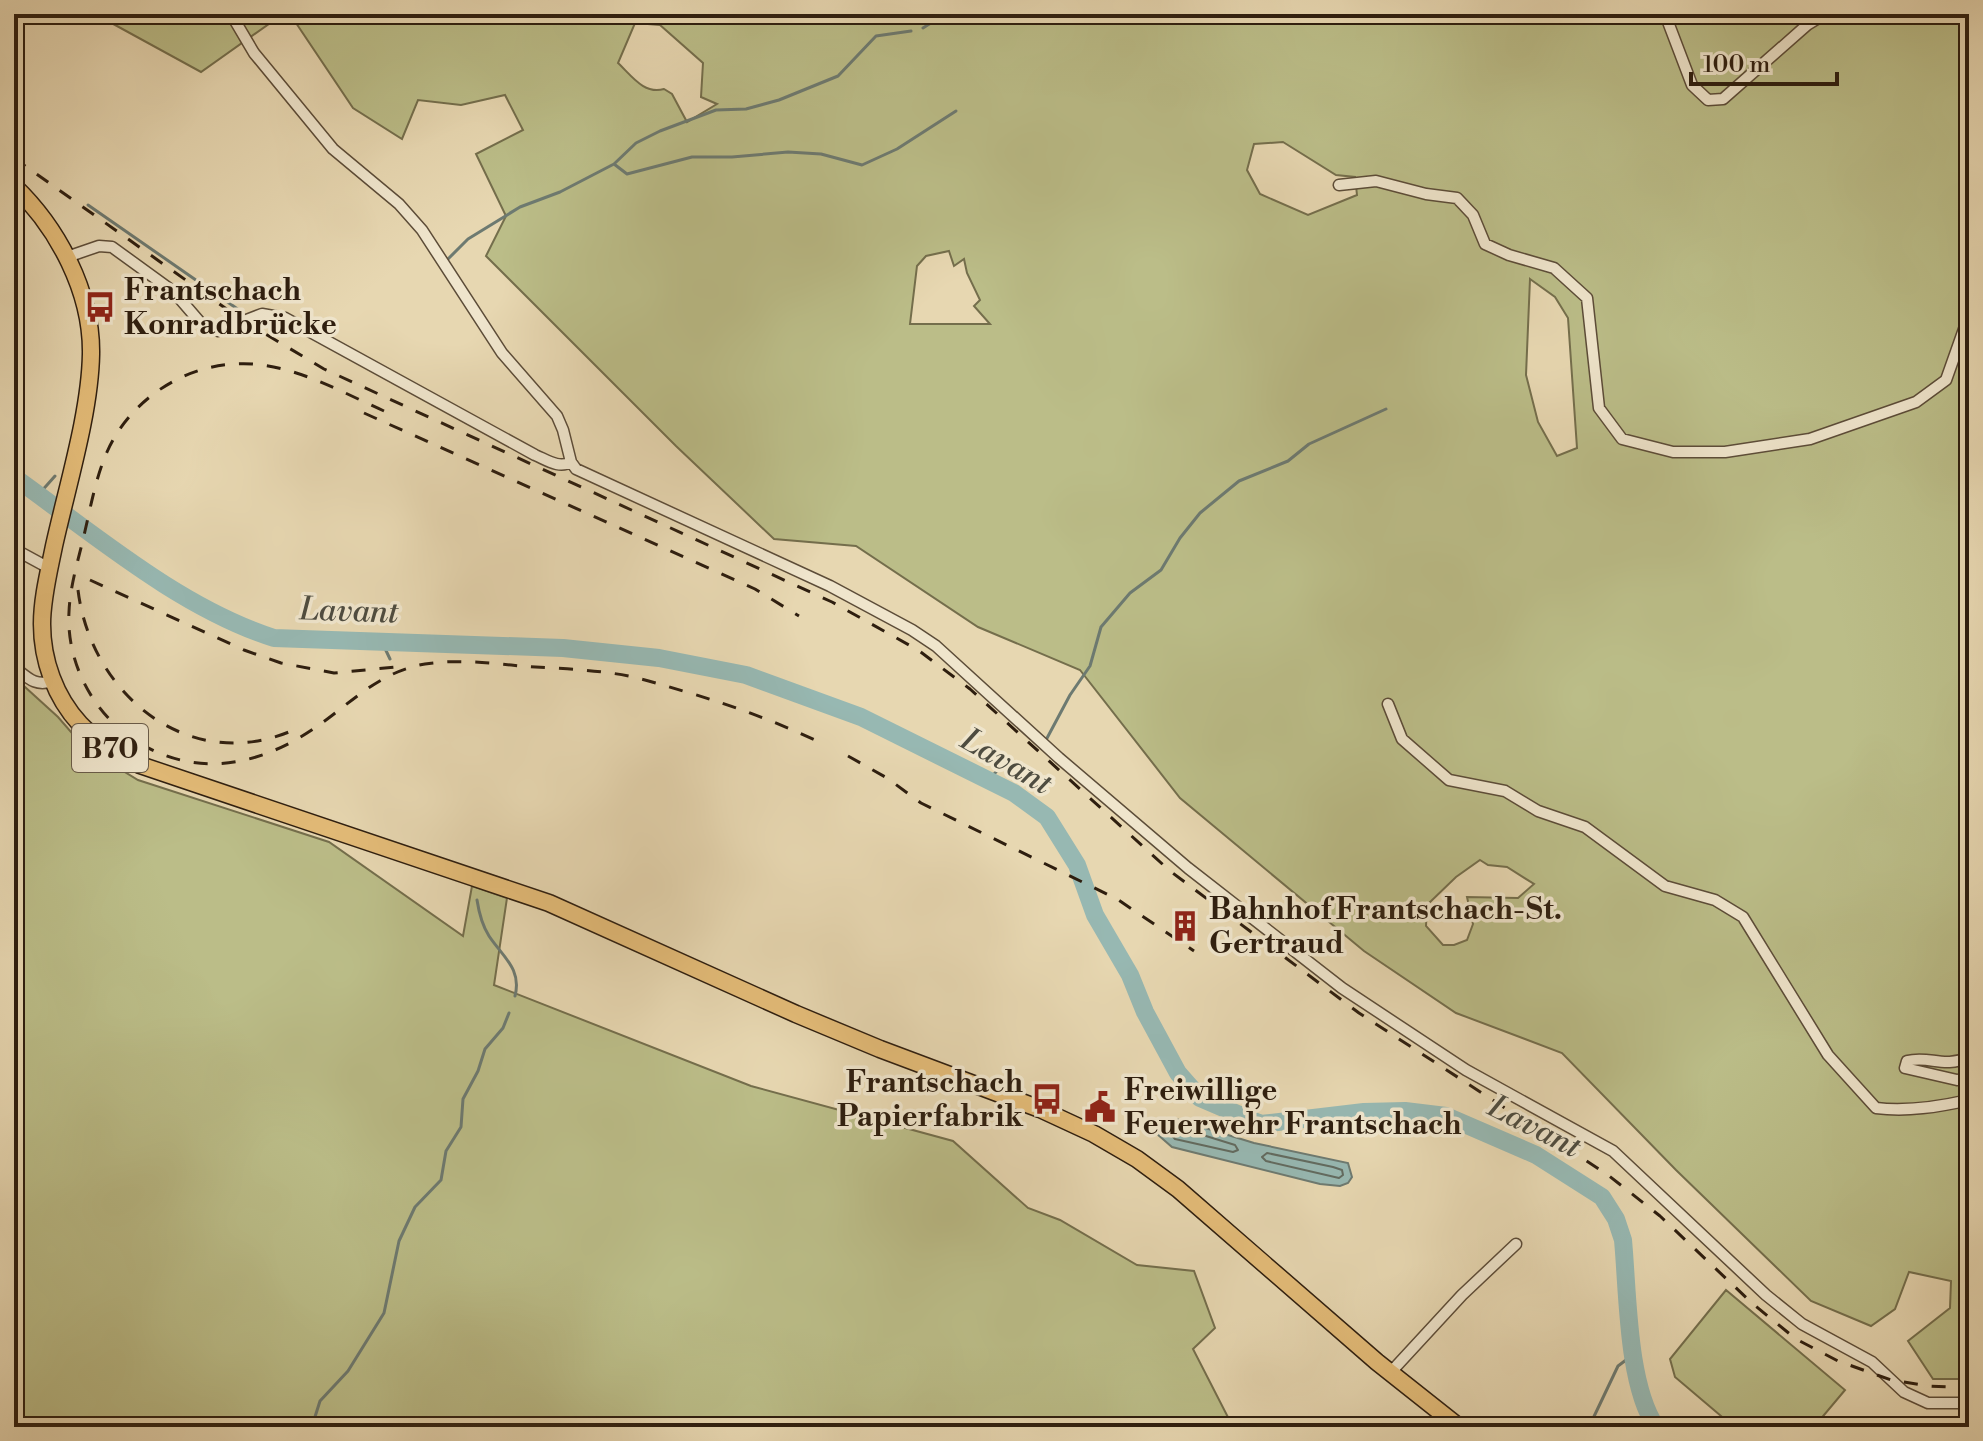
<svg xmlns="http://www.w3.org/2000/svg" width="1983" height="1441" font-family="'Libre Bodoni',serif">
<rect width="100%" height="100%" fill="#e7d7b1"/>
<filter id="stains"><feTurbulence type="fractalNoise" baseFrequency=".0025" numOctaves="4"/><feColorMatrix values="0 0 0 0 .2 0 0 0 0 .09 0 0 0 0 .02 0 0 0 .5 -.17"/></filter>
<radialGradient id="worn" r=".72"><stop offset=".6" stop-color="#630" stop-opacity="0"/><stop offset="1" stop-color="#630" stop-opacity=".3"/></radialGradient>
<path fill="#bbbd88" stroke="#746e4c" stroke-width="2" fill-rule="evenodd" d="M95,14H283L201,72Z
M290,14H1969V1379H1933L1908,1341L1950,1308L1951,1281L1909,1272L1895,1309L1871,1326L1811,1301L1676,1170L1562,1053L1456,1013L1364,951L1180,798L1080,670L978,627L856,546L774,539L676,446L486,256L506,216L476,154L523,130L505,95L461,105L418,100L402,139L353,108ZM635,23L660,25L703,63L701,97L717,104L687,122L672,94L664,89C644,95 631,75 618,63ZM1283,142L1336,175L1355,177L1357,195L1308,215L1260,194L1247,170L1254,144ZM949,251L954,266L964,259L967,273L980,300L974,306L990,324H910L917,266L926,256ZM1530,279L1555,297L1568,318L1577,448L1557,456L1538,422L1526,375ZM1480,860L1488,865L1507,867L1534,884L1518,898L1467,897L1473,924L1467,940L1454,945H1443L1426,926L1427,905L1456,877Z
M14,677L58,717L84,747L138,780L329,842L463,936L472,886L507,898L494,985L751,1086L953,1141L1028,1208L1060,1220L1137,1265L1194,1271L1215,1328L1193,1349L1233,1427H14Z
M1726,1290L1845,1390L1814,1427H1734L1675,1377L1670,1359Z"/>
<path fill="#97b8b2" stroke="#6d7a71" stroke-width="2" d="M1176,1119L1254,1143L1348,1163L1352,1177L1348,1183L1340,1186L1320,1184L1172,1147L1157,1134L1161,1125Z"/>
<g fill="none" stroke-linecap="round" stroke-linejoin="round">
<path stroke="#626b60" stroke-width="2" d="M1177,1127L1235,1145L1238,1150L1233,1152L1175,1139L1169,1132Z
M1267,1153L1333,1167L1342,1170L1343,1175L1339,1178L1266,1161L1262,1157Z"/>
<path stroke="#6d7a71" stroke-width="3" d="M923,28L945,14
M614,164L627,174L692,157H732L788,152L821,154L862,165L897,149L956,111
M88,205L239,310
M448,259L468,239L520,207L560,192L614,164L636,143L660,131L716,110L746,109L779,100L838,76L876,36L911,31
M39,494L55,476
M381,640L390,659
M1046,740L1070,695L1090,666L1101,627L1130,593L1161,570L1180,538L1200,513L1239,481L1288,461L1309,444L1386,409
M988,780L996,772
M477,900C479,913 482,925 489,936C503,957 522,969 515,996
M315,1427L314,1420L320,1401L348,1371L384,1313L399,1241L415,1207L441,1180L446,1151L461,1127L463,1099L478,1071L485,1049L503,1028L509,1013
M1589,1427L1618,1366L1634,1354"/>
<path stroke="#97b8b2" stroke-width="18" d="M14,477C94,534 180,608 274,638L563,648L659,658L746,675L861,717L1014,793L1047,817L1077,865L1095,915L1130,975L1145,1012L1178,1073L1200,1098L1261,1124L1364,1112L1405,1111L1446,1116L1536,1155L1602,1197L1616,1219L1623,1240C1628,1293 1627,1384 1656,1427"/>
<defs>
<path id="street" d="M231,14L254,53L333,149L399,204L422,230L502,353L557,416L563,430L571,462L576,469L830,586L912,630L936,646L1059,758L1188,868L1342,988L1466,1070L1613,1151L1766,1295L1802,1324L1872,1362L1904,1392L1928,1403H1969
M1665,14L1692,85L1708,100L1723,99L1807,25L1825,14
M1339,185L1376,181L1426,194L1457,198L1473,215L1485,244L1509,255L1554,268L1587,298L1599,408L1622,439L1673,452H1725L1810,439L1916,402L1946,380L1969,315
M67,257L99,246L112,247L174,292L205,328L218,331L262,314L285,318L535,455C547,460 559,469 571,462
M14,549L49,568
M14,667C28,678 35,687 53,681
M1388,704L1402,739L1449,780L1505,791L1538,811L1585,827L1665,886L1715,900L1743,917L1828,1055L1876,1108C1907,1112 1938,1107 1969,1100
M1969,1057C1943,1069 1930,1055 1907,1061L1905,1068L1957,1080L1969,1079
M1390,1373L1462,1295L1516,1244"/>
<path id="primary" d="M14,186C58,228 92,292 91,354C90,413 67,487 54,546C49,571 42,598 42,624C42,660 55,697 80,724C97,742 119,753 140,765L549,903L796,1014L880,1049L1040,1109L1094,1134L1137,1159L1178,1189L1377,1362L1459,1427"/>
</defs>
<use href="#street" stroke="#5c4c38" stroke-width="13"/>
<use href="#primary" stroke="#2e1e0f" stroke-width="19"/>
<use href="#street" stroke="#efe5cc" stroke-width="10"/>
<use href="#primary" stroke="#e4bc78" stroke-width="16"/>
<path stroke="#2e1e0f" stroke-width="3" stroke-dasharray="14 14" stroke-linecap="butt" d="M14,158L242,320L324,369L832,602L918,650L970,689L1170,871L1359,1013L1608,1175L1660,1216L1753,1304L1796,1339L1838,1361L1891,1380L1929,1386L1969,1388
M384,411C337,390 288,361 236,364C181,366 129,402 107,452C96,477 91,505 85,531C79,558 70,585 69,612C66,664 95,718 141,744C205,781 270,762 326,720C358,696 384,671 425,664C457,659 489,663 521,666C550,668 581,669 610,673C635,676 659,684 683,691C731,705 772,720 817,741
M364,413L755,589L799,616
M90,580L244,650L281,663L334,673L395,667
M78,590C91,697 194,779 300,727
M848,756L887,778L921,803L1117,899L1194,951"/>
</g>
<defs>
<symbol id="bus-bare" viewBox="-9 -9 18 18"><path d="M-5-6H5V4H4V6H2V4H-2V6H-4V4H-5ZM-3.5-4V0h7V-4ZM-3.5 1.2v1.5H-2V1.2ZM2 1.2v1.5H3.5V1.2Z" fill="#8f2418" stroke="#efe5cc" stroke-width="2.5" paint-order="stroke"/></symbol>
<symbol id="building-bare" viewBox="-9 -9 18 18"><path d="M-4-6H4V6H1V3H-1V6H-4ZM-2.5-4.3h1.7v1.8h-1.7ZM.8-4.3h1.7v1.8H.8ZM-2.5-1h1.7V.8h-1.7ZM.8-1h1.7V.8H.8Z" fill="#8f2418" stroke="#efe5cc" stroke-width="2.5" paint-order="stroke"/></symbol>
<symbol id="civic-bare" viewBox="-9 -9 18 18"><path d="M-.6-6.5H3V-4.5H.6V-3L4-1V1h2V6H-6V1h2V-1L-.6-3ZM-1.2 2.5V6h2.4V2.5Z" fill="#8f2418" stroke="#efe5cc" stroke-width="2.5" paint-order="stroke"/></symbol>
</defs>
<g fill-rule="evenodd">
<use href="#bus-bare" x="78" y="285" width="44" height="44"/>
<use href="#building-bare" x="1163" y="904" width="44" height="44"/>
<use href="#bus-bare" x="1025" y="1077" width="44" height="44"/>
<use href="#civic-bare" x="1078" y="1085" width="44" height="44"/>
</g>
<g text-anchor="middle" stroke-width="7" stroke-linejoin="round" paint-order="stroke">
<rect fill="#efe5cc" stroke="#685a48" stroke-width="2" x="72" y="724" width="76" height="48" rx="6"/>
<g font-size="28" font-weight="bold" fill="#2e1e0f">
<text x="110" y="758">B70</text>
</g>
<g font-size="30" font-weight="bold" fill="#2e1e0f" stroke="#efe5cc" text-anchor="start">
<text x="124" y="300">Frantschach<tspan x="124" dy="34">Konradbrücke</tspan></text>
<text x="1209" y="919">Bahnhof Frantschach-St.<tspan x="1209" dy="34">Gertraud</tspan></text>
<text x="1023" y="1092" text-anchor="end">Frantschach<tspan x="1023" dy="34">Papierfabrik</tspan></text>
<text x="1124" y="1100">Freiwillige<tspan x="1124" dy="34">Feuerwehr Frantschach</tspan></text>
</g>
<g font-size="32" font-style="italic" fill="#4e4c40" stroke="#efe5cc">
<text transform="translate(349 610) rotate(2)" y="11">Lavant</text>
<text transform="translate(1007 761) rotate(30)" y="11">Lavant</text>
<text transform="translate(1535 1126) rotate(27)" y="11">Lavant</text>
</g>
</g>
<rect width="1983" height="1441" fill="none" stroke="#e7d7b1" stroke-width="48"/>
<rect x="16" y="16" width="1951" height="1409" fill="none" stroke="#2e1e0f" stroke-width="4"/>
<rect x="24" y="24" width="1935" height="1393" fill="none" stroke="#2e1e0f" stroke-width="2"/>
<path d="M1691 72v12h146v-12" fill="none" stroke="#2e1e0f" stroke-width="4"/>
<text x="1703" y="72" font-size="24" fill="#2e1e0f" stroke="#efe5cc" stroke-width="6" paint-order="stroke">100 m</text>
<rect width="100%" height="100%" filter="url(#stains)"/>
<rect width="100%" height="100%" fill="url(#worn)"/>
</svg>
